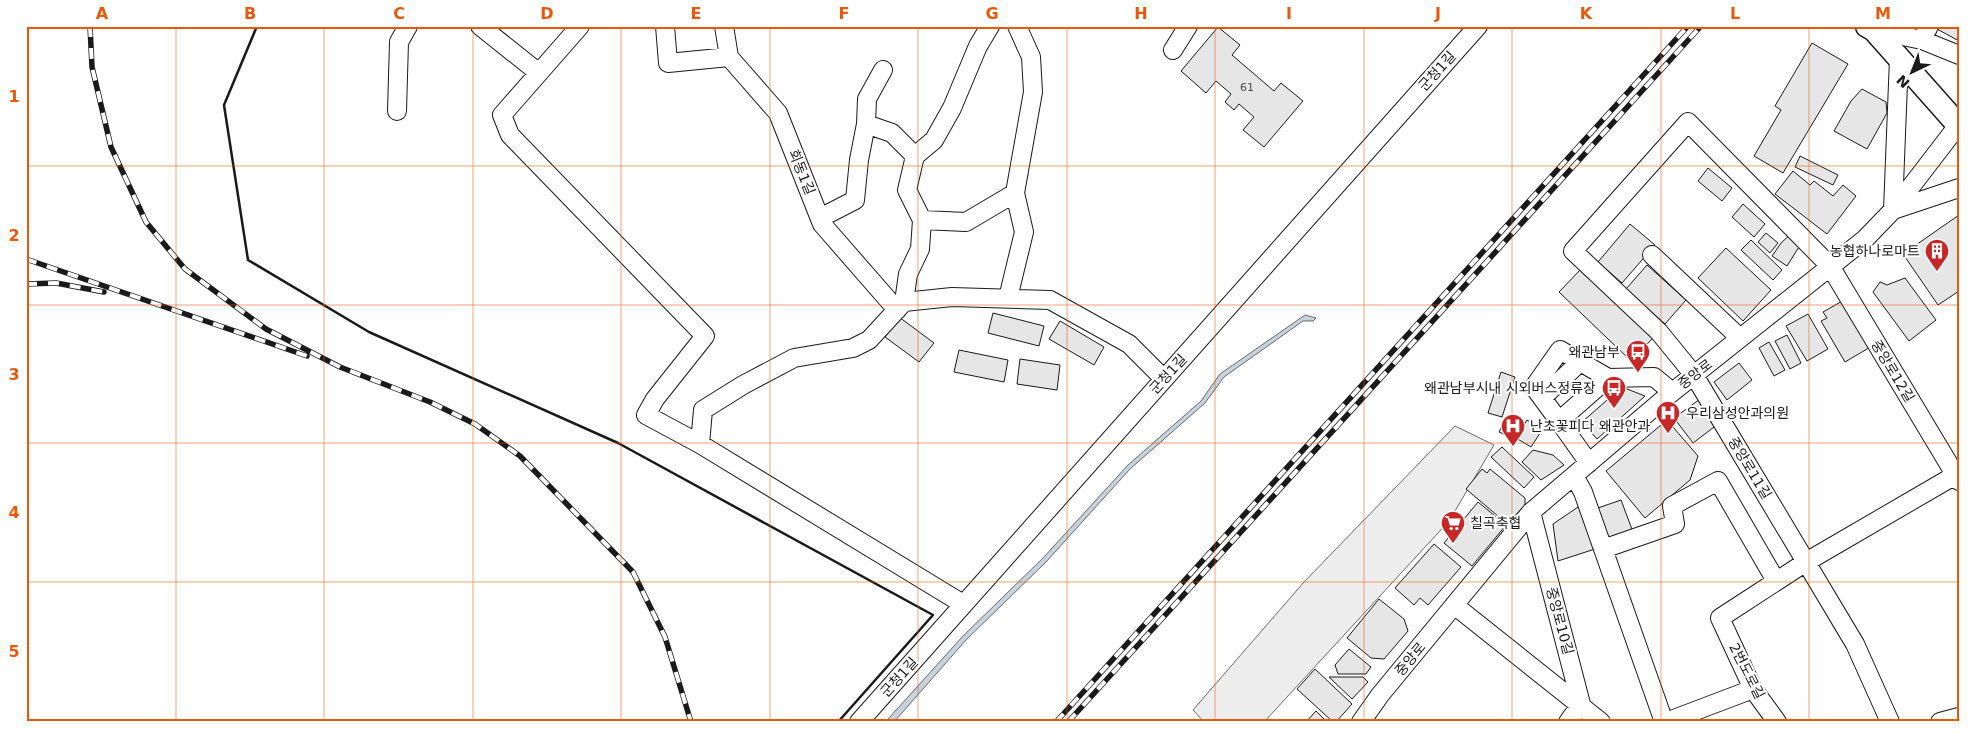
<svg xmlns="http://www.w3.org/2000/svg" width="1985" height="748" font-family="'DejaVu Sans','Noto Sans KR',sans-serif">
<rect width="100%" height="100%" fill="#fff"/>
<path fill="#ededed" stroke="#6a6a6a" d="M1455,426L1494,445L1449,521L1264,722H1204L1193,710L1304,582Z"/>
<path fill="#c6d2dc" stroke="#6a6a6a" d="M1305,315L1316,318L1313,321H1303L1224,377L1205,403L1130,469L1046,562L966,640L894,722L888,719L963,636L1043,558L1128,465L1201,401L1220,374Z"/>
<path fill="#e6e6e6" stroke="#1a1a1a" d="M1939,26H1959V41L1937,29Z
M1218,27L1240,45L1232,55L1274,91L1281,83L1303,101L1264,147L1243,130L1254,117L1239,104L1234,110L1225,102L1231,94L1216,81L1206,93L1181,71Z
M1812,43L1848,64L1783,173L1754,156L1781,110L1775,106Z
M1862,89L1886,102L1887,113L1867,149L1834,131L1851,101Z
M1800,156L1838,175L1833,185L1795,167Z
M1708,168L1732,188L1722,201L1698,181Z
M1793,171L1810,185L1814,181L1833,196L1843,185L1856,196L1827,234L1775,194Z
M1743,204L1765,224L1754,237L1732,217Z
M1959,215V291L1938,305L1903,254Z
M1630,224L1655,245L1622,283L1598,262Z
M1793,232L1802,242L1787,266L1772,256L1781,243Z
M1766,233L1778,243L1770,253L1758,242Z
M1751,240L1782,270L1773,280L1741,250Z
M1726,248L1771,290L1743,321L1698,278Z
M1647,265L1686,300L1665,324L1626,289Z
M1581,269L1653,338L1631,361L1559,292Z
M1905,278L1936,320L1909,341L1873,292L1880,282L1887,285Z
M1844,300L1872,346L1845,362L1821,321L1827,318L1823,312Z
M993,313L1044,326L1039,346L988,333Z
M1808,314L1828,349L1807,361L1786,326Z
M899,317L934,343L919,362L885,337Z
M1060,321L1104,347L1094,365L1049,339Z
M1787,335L1801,363L1790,369L1775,341Z
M1769,342L1785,370L1774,376L1759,348Z
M959,350L1008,360L1004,382L954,372Z
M1020,359L1060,365L1057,390L1017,384Z
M1739,363L1752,380L1727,400L1714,382Z
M1501,372L1515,377L1502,417L1488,413Z
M1622,387L1645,396L1597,439L1582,422Z
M1700,399L1718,424L1693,443L1674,418Z
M1507,416L1521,423L1514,439L1499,432Z
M1527,420L1542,430L1531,447L1516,438Z
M1667,420L1698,456L1690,480L1645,518L1606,471Z
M1502,447L1534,477L1524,488L1491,457Z
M1533,450L1553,455L1564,465L1541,480L1522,462Z
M1482,469L1487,473L1490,469L1525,498V505L1514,517L1517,521L1512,528L1466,489Z
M1621,500L1633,532L1606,541L1595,509Z
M1478,502L1506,525L1472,566L1444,543Z
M1581,505L1595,549L1558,561L1553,524Z
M1434,544L1461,567L1428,605L1420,598L1414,605L1395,588Z
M1379,599L1404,619L1408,631L1384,659L1371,658L1347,638Z
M1349,649L1371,667L1366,674H1338L1335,665Z
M1315,669L1352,704L1336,722H1333L1297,689Z
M1329,677H1363L1368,682L1352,699Z
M1316,711L1327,722H1306Z"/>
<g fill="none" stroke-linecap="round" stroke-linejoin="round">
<defs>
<path id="minor" d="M480,26L539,73
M580,26L502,115L510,135L705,336L655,399L646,415L700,444
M665,26L668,63L729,57
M724,26L729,57L778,113L822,224L897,310
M1874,30L1922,40L1959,55
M1922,40L1929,26
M1173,50L1188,26
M1899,58L1893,210L1959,188
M397,111L399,42L408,26
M866,124L892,133L915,156
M820,218L855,200L859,160L866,124L867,99L883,70
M922,220L966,222L1015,193
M1652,255L1740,338
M1008,298L1024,232L1015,193L1033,92L1031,57L1017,26
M904,302L908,274L920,249L922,220L907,190L915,156L934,140L952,108L978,46L990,26
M1542,398L1580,362
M1559,421L1534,387L1560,350L1608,378
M1589,463L1559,421L1608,378L1654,377L1672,392
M1574,476L1583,492L1664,722
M1531,512L1581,704
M1603,549L1675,524L1672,506L1718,481L1776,581
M963,604L700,444L703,410L743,385L794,358L853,348L869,340L904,302L952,297L1050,300L1129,344L1164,379
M1454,605L1601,722
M859,722L1478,26
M1361,722L1380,695L1531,512L1665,398L1865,239L1893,210L1959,124
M1568,722L1581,704
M1666,722L1753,689
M1777,722L1753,689L1720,618L1806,562L1959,473
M1890,722L1855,644L1694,375L1659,332L1573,251L1688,122L1830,266L1959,481
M1940,722L1959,717"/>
<path id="major" d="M1867,26L1874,30L1959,126"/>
</defs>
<use href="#minor" stroke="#1a1a1a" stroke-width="20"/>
<use href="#major" stroke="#1a1a1a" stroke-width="25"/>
<use href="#minor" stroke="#fff" stroke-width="18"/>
<use href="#major" stroke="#fff" stroke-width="22"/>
<defs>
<path id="rail" d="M90,26L92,67L111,147L146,222L185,269L266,329L340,367L430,402L475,424L520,456L633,572L665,637L691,722
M26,259L307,356
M26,284L56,283L104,292
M1056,722L1688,26
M1068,722L1701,26"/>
</defs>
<use href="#rail" stroke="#1a1a1a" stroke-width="5.5"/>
<use href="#rail" stroke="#fff" stroke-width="4" stroke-dasharray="11" stroke-linecap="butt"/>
<path stroke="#1a1a1a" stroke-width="2.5" d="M257,26L224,105L248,260L369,332L618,443L933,615L838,722"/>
</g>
<path fill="none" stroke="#e8590c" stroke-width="1" stroke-opacity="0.55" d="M176,26V722M324,26V722M473,26V722M621,26V722M770,26V722M918,26V722M1067,26V722M1215,26V722M1364,26V722M1512,26V722M1661,26V722M1809,26V722M26,166H1959M26,305H1959M26,443H1959M26,582H1959"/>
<defs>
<symbol id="building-pin" viewBox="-11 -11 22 30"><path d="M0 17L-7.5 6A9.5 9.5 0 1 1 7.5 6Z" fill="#c62828" stroke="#fff"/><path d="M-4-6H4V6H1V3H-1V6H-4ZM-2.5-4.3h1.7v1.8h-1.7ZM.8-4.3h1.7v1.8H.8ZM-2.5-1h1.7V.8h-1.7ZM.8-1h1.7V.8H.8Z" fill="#fff"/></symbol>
<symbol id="bus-pin" viewBox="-11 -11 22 30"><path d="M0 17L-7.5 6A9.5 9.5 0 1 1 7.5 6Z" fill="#c62828" stroke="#fff"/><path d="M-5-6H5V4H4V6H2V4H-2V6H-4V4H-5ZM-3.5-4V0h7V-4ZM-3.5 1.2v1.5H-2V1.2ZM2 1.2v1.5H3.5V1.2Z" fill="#fff"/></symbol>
<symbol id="hospital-pin" viewBox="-11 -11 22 30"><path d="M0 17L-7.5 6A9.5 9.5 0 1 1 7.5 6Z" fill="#c62828" stroke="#fff"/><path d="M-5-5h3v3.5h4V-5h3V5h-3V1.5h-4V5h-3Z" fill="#fff"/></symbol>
<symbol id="supermarket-pin" viewBox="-11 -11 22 30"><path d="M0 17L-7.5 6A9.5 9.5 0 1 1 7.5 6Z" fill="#c62828" stroke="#fff"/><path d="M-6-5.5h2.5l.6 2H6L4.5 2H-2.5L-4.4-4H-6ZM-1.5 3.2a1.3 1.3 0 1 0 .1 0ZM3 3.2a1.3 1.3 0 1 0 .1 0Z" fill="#fff"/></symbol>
</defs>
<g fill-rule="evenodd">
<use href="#building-pin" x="1923" y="237" width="28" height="38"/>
<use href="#bus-pin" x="1624" y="338" width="28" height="38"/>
<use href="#bus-pin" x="1600" y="374" width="28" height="38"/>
<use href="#hospital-pin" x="1654" y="399" width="28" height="38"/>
<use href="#hospital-pin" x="1499" y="412" width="28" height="38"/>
<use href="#supermarket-pin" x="1439" y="509" width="28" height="38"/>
</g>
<g text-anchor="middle" stroke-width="4" stroke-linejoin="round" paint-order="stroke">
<g font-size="11" fill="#4d4d4d">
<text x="1247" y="91">61</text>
</g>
<g font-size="14" fill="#1a1a1a" stroke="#fff">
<text transform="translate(1437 71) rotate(-48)" y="5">군청1길</text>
<text transform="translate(802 172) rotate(68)" y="5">회동1길</text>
<text transform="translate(1893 371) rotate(59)" y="5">중앙로12길</text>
<text transform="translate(1168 374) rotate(-48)" y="5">군청1길</text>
<text transform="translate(1695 374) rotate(-38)" y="5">중앙로</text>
<text transform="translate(1750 468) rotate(59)" y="5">중앙로11길</text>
<text transform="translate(1560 621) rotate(75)" y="5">중앙로10길</text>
<text transform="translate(1410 659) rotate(-50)" y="5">중앙로</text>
<text transform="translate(1747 671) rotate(63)" y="5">2번도로길</text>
<text transform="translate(899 677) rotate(-48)" y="5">군청1길</text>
</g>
<g font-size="14" fill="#1a1a1a" stroke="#fff" text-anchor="end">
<text x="1920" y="256">농협하나로마트</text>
<text x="1620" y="357">왜관남부</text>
<text x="1596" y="393">왜관남부시내 시외버스정류장</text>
<text x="1686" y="418" text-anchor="start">우리삼성안과의원</text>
<text x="1530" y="431" text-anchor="start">난초꽃피다 왜관안과</text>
<text x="1470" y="528" text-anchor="start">칠곡축협</text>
</g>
</g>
<rect width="1985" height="748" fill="none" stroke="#ffffff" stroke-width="55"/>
<g transform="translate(1912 72) rotate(223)" stroke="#ffffff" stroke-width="4" paint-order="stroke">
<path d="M0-4L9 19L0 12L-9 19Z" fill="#1a1a1a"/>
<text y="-8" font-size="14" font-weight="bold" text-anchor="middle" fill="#1a1a1a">N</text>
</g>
<rect x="28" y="28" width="1930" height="692" fill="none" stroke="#e8590c" stroke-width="2"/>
<g font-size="16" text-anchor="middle" font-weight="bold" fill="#e8590c">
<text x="102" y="19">A</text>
<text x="250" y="19">B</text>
<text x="399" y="19">C</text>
<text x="547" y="19">D</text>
<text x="696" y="19">E</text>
<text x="844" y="19">F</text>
<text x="992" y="19">G</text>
<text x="1141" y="19">H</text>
<text x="1289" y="19">I</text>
<text x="1438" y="19">J</text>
<text x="1586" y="19">K</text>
<text x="1735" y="19">L</text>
<text x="1883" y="19">M</text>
<text x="14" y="102">1</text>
<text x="14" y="241">2</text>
<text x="14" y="380">3</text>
<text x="14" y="518">4</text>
<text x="14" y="657">5</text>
</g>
</svg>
